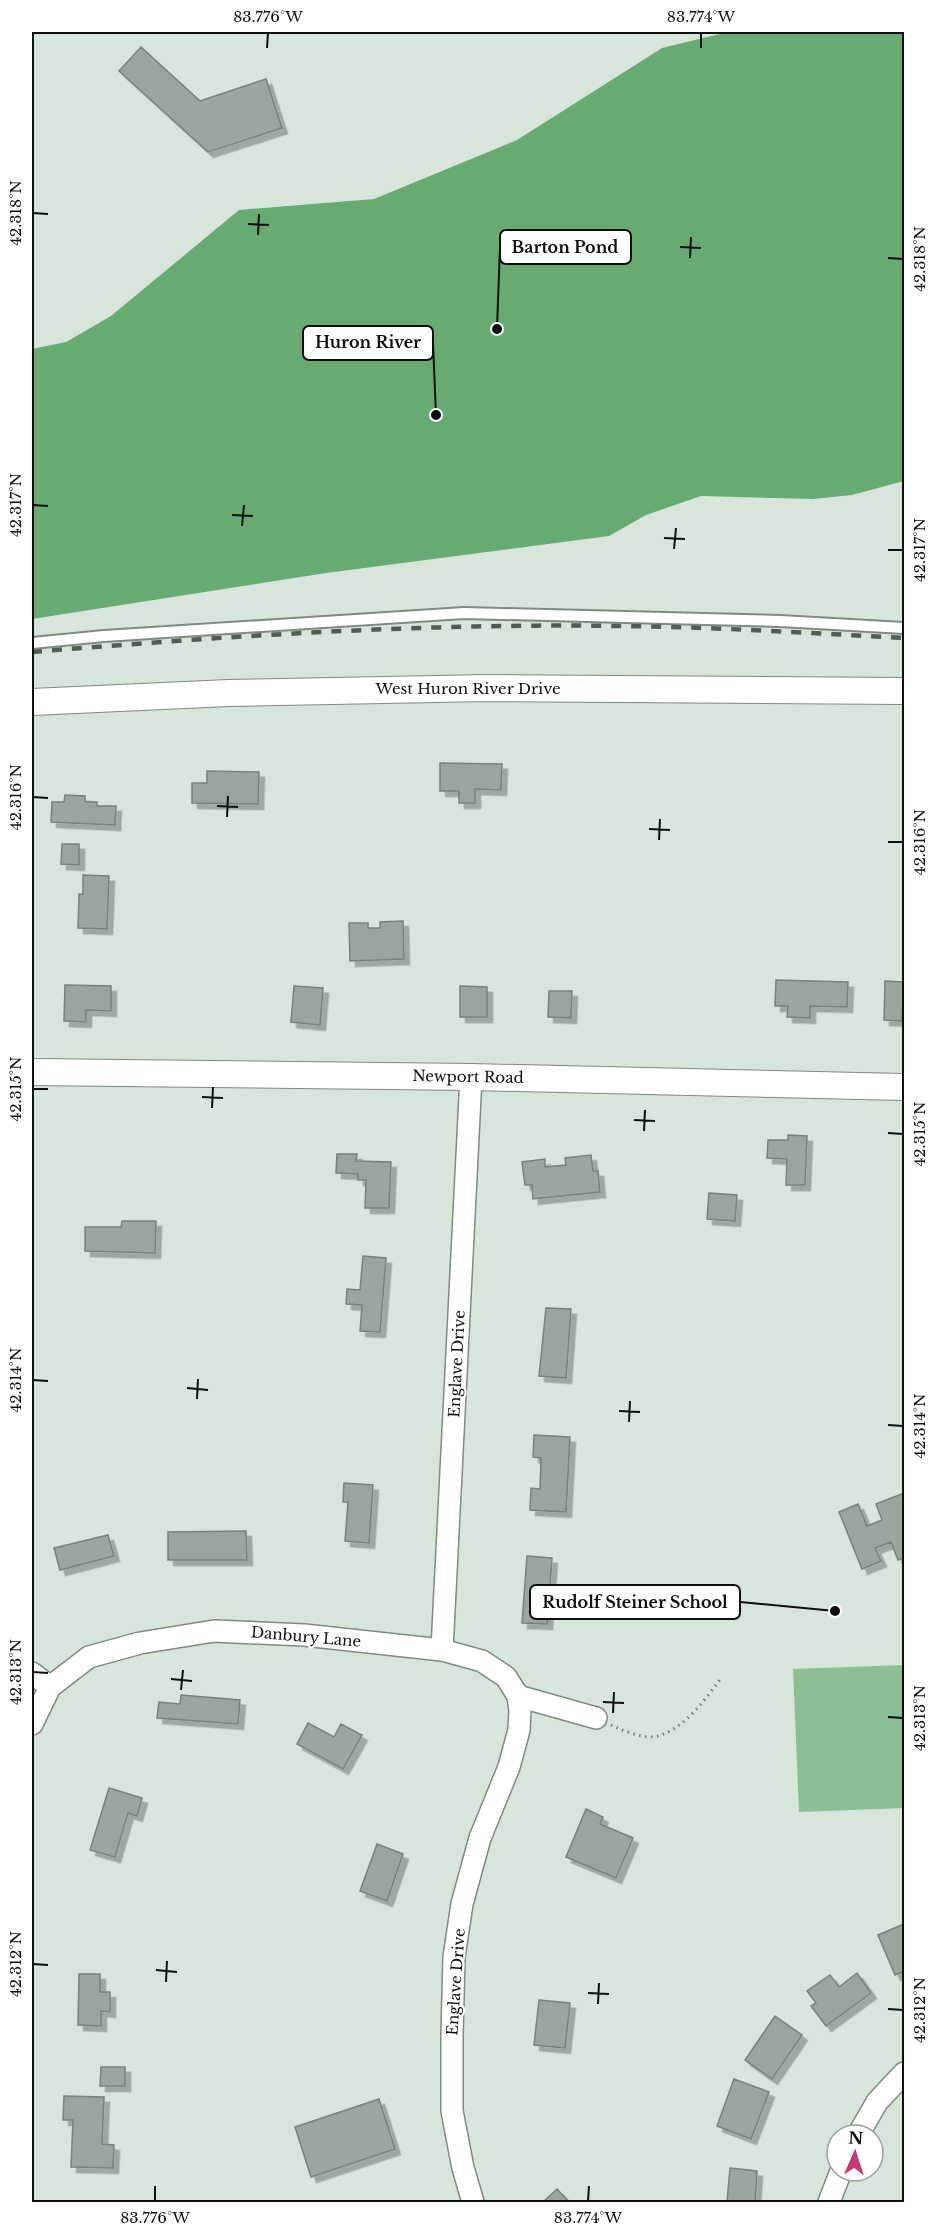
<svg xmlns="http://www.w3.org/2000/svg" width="936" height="2234" font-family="'Libre Baskerville',serif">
<defs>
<filter id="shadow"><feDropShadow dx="5.5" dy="5.5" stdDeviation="0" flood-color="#0004"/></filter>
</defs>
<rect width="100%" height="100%" fill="#d8e5da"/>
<path fill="#8cbe94" d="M904,1665V1808L799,1812L793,1669Z"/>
<path fill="#67ab73" d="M728,32H904V481L852,495L813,499L701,496L646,515L609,536L326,573L32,619V349L66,342L111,316L239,210L374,199L517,140L662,48Z"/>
<path fill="#9aa59b" stroke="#778278" stroke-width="1.5" filter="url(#shadow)" d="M141,47L200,101L266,79L282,128L208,152L119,71Z
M440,763L502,764L501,790L475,789V803H459V791H440Z
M207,771L259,772L258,804L192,803V783H207Z
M65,795L85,796V802H97V806H116L115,825L51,822L52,802H64Z
M62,844H79V865L61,864Z
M83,875L109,876L107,929L78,928L79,894H83Z
M403,921L404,959L350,961L349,923H368V928H380V922Z
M776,980L848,982L847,1007L810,1006V1018L787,1017L788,1006H775Z
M885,981L904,982L902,1021L884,1020Z
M65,985L111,986V1011L86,1010V1022L64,1021Z
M294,986L323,988L320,1025L291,1022Z
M460,986L487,987V1017H460Z
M549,991H572L571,1018L548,1017Z
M788,1135L807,1136L805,1185H786L787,1159L767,1158L768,1140H788Z
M337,1154H357L356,1161L391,1162L389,1208H365L366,1180H358V1174L336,1173Z
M591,1155L593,1171H598L600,1192L533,1199L532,1185H525L522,1162L545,1159V1167L566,1165L565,1158Z
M709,1193L737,1195L735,1221L707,1219Z
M122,1221H156L155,1253L85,1251V1227H121Z
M363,1256L386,1258L380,1332L360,1331L362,1305L346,1304L347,1289L360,1290Z
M546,1308L571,1309L566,1378L539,1376Z
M534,1435L570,1437L566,1512L530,1510L531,1488L540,1489L541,1458L533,1457Z
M344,1483L373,1485L369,1543L345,1541L348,1502H343Z
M904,1493V1558L898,1560L891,1542L875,1548L881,1561L862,1569L839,1512L858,1504L867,1526L882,1520L876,1504Z
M246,1531L247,1560H168V1532Z
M108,1535L114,1556L60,1570L54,1548Z
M527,1556L552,1558L547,1624L522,1623Z
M181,1695L240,1700L238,1724L157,1718L159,1702L180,1704Z
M308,1723L334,1737L341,1724L362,1735L343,1769L297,1744Z
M109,1788L142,1798L137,1816L128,1813L115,1857L90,1850Z
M586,1809L603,1817L600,1824L633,1838L616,1878L566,1857Z
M377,1844L403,1854L387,1901L360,1891Z
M904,1924V1971L895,1975L878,1935Z
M857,1973L871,1993L826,2026L811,2006L816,2003L807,1991L830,1975L839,1987Z
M79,1974H100V1992H110V2012L101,2011V2026L78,2025Z
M539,2000L570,2003L565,2048L534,2045Z
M775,2016L802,2035L772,2079L745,2060Z
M101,2067H125V2086H100Z
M734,2079L769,2092L751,2139L717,2126Z
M64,2096L104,2097L102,2144L114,2145L113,2168L71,2167L73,2120H63Z
M379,2099L395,2149L311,2177L295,2127Z
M730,2168L757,2171L755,2202H727Z
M557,2189L569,2202H543Z"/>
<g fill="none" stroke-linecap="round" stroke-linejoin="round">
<defs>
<path id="service" d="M32,643L104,636L464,613L780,621L904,628"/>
<path id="minor" d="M442,1650L471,1077
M32,1673L50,1687
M518,1696L596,1718
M32,1724L50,1687L89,1657L140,1643L214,1631L304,1635L442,1650L482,1661L506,1677L518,1696L520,1711L519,1730L509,1767L480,1838L462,1904L454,1957L452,2036V2111L463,2168L473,2202
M858,2135L877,2102L904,2073
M829,2202L841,2171"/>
<path id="tertiary" d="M32,702L229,693L489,688L904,691
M32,1072L471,1077L904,1087"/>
</defs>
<use href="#service" stroke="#7f8a80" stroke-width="14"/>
<use href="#minor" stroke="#7f8a80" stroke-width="24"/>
<use href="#tertiary" stroke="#7f8a80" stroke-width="28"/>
<path stroke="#757d76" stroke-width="3" stroke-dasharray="1.5 4.5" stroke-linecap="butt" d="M611,1725C624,1731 647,1741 661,1735C687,1726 706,1698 722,1677"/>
<use href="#service" stroke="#fff" stroke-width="10"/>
<use href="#minor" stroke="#fff" stroke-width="21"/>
<use href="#tertiary" stroke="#fff" stroke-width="26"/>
<path stroke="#545b55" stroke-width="4.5" stroke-dasharray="10 10" stroke-linecap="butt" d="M32,652C227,636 423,623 619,626C714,627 810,633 904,638"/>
</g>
<path fill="none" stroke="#0c100d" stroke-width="2" d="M267,48L268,33M701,48V33M33,213L48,214M248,224L269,225M258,235L259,214M680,247L701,248M690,258L691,237M888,258L903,259M33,505L48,506M232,515L253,516M242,526L244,505M664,538L685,539M674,549L676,528M888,550H903M33,797L48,798M217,806L238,807M227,817L228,796M649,829L670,830M659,840L660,819M888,842H903M33,1089H48M202,1097L223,1098M212,1108L213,1087M634,1120L655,1121M644,1131L645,1110M888,1133L903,1134M33,1380L48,1381M187,1388L208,1390M197,1399L198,1379M619,1411L640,1412M629,1422L630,1401M888,1425L903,1426M33,1672L48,1673M171,1679L192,1681M181,1690L183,1670M603,1702L624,1703M613,1713L614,1692M888,1717L903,1718M33,1964L48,1965M156,1970L177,1972M166,1982L167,1961M588,1993L609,1994M598,2004L599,1983M888,2009L903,2010M155,2201V2186M588,2201L589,2186"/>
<g text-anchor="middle" stroke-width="4.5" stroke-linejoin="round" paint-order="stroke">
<g font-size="15" fill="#0c100d" stroke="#fff">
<text x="468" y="694">West Huron River Drive</text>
<text transform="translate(468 1077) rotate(1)" y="5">Newport Road</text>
<text transform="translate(457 1364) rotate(-87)" y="5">Englave Drive</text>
<text transform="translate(306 1637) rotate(5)" y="5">Danbury Lane</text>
<text transform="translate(456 1982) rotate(-86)" y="5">Englave Drive</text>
</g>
</g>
<path fill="none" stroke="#0c100d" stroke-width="2" d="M497 329L500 247M436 415L433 343M835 1611L740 1602"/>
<g fill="#0c100d" stroke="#fff" stroke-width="2">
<circle cx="497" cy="329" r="6"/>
<circle cx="436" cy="415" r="6"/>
<circle cx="835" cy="1611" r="6"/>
</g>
<g fill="#fff" stroke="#0c100d" stroke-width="2">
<rect x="500" y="230" width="131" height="34" rx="6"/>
<rect x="303" y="326" width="130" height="34" rx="6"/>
<rect x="530" y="1585" width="210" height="34" rx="6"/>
</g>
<g font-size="16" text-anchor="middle" font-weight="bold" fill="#0c100d">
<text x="565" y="253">Barton Pond</text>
<text x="368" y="348">Huron River</text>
<text x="635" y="1608">Rudolf Steiner School</text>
</g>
<rect width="936" height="2234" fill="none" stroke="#ffffff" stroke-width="66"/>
<g transform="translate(855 2153) rotate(3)"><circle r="28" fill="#ffffff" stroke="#9e9f9e" stroke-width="1.5"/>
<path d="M0-4.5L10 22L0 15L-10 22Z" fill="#c33a74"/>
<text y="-9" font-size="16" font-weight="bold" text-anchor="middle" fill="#0c100d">N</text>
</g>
<rect x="33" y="33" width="870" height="2168" fill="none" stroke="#0c100d" stroke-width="2"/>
<g font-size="15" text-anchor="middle" fill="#0c100d">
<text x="268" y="22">83.776°W</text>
<text x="701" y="22">83.774°W</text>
<text transform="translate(16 213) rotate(-90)" y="5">42.318°N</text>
<text transform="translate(920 259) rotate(-90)" y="5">42.318°N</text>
<text transform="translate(16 505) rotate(-90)" y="5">42.317°N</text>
<text transform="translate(920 550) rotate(-90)" y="5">42.317°N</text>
<text transform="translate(16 797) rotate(-90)" y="5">42.316°N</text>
<text transform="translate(920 842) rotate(-90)" y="5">42.316°N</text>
<text transform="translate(16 1089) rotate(-90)" y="5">42.315°N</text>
<text transform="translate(920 1134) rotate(-90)" y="5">42.315°N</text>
<text transform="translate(16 1380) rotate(-90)" y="5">42.314°N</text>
<text transform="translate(920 1426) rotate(-90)" y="5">42.314°N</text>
<text transform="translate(16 1672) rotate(-90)" y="5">42.313°N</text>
<text transform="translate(920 1718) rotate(-90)" y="5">42.313°N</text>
<text transform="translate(16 1964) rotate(-90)" y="5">42.312°N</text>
<text transform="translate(920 2010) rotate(-90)" y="5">42.312°N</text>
<text x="155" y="2223">83.776°W</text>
<text x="588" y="2223">83.774°W</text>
</g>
</svg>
